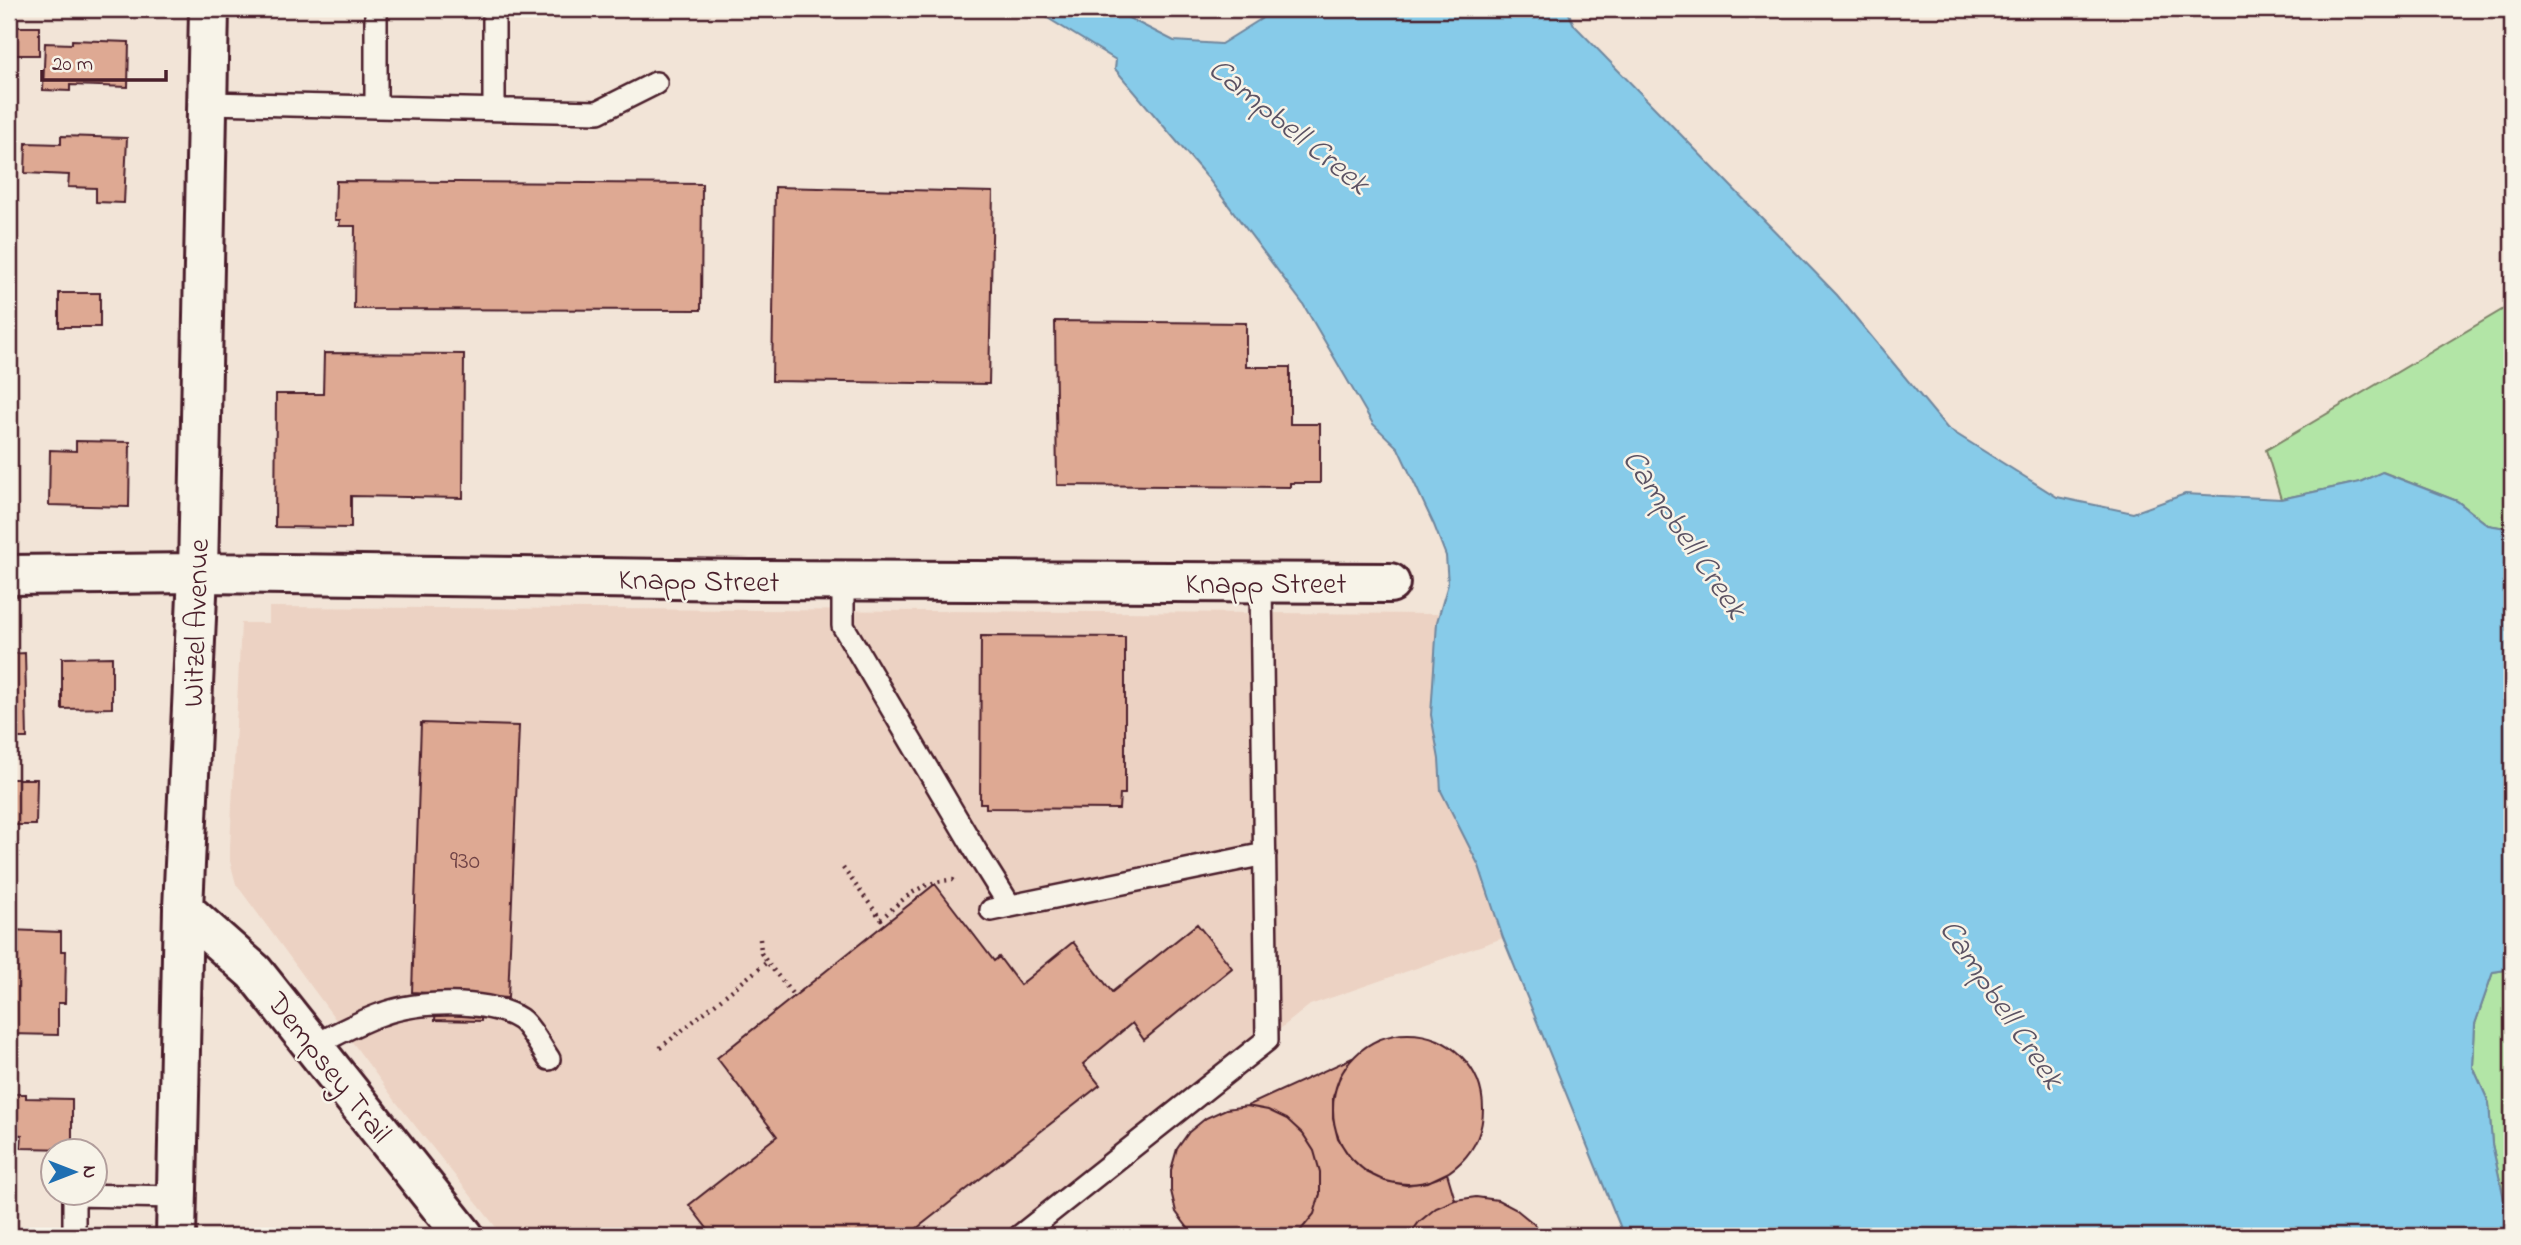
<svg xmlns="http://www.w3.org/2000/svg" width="2521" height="1245" font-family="'Indie Flower',sans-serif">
<rect width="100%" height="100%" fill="#f2e4d7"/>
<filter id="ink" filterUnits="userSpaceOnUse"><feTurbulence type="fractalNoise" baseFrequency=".0143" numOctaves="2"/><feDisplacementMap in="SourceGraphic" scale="14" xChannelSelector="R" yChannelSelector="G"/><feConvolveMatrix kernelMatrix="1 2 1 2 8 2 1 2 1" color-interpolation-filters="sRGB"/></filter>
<g filter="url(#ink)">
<path fill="#ecd2c3" d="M269,607L1440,614L1437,622L1431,715L1439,759L1441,791L1479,866L1503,938L1310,1005L1020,1236H503L397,1103L236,884L230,861V847L241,623H269Z"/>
<path fill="#b2e5a6" stroke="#7e8268" stroke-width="2" d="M2512,304V529L2488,525L2457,501L2383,472L2360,482L2281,499L2266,450Z
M2512,969V1236H2507L2504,1199L2492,1144L2489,1103L2473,1067L2475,1024L2493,972Z"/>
<path fill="#87cbe9" stroke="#6f869d" stroke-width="2" d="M1033,9H1111L1174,41L1221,44L1261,19L1271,9H1567L1574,25L1837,295L1947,428L2057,497L2133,513L2185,494L2281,499L2360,482L2382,472L2457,501L2488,525L2512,529V969L2493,972L2475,1024L2473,1067L2489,1103L2492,1144L2504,1199L2507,1236H1624L1503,938L1479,866L1441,791L1439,759L1431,715L1437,622L1448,584L1446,556L1434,525L1398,448L1373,424L1303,304L1207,177L1115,69L1116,60Z"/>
<path fill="#dea993" stroke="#4a1f2b" stroke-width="2" d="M9,27H39V55H9Z
M72,40L129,42L128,87L70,85V91L43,90L45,43L72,44Z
M61,136L127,138L124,203L96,202V188L68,187L69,175L25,173L26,143L61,144Z
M336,181L702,184L701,310L354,309L355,226H339L340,220H335Z
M775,187L993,192L989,384L772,381Z
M59,293H100V327H59Z
M1055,321L1246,323V367H1290V424H1320V483H1290V487L1057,485Z
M324,353L464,354L463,498L351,496V528L275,527L276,394H323Z
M76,441L130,442L129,507L49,505L50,450L76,451Z
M981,636L1125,637V794H1120L1119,809L986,808V803H980Z
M25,653L27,738H9V654Z
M112,657V708L62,709V658Z
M421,723L519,726L508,998L412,992Z
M9,779H37L36,825H9Z
M935,884L994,961L999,957L1020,985L1073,942L1112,992L1197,924L1232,968L1144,1040L1132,1023L1083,1064L1100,1085L907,1236H713L689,1205L777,1136L717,1058Z
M9,930L61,932V951H66L65,1003H58V1035L9,1034Z
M437,994L482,996L481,1021L435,1020Z
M1333 1109a75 75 0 1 1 150 0a75 75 0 1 1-150 0Z
M1352,1058L1340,1076L1333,1097V1119L1338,1139L1350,1157L1366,1172L1385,1181L1406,1185L1428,1182L1447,1173L1455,1200L1436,1208L1419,1222L1409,1236H1296L1314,1214L1320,1194V1172L1314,1151L1303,1134L1287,1119L1268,1110L1247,1106Z
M9,1094H26V1098L72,1099V1149L21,1148L22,1135L9,1134Z
M1247,1106L1268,1110L1287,1119L1303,1134L1314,1151L1320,1172V1194L1314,1214L1296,1236H1194L1176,1212L1171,1191V1170L1177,1149L1189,1132L1206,1118L1226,1109Z
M1476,1197L1498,1200L1517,1210L1534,1224L1541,1236H1409L1419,1222L1436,1208L1455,1200Z"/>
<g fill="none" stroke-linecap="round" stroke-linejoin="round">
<defs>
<path id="lane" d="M376,9V106
M207,103L598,112L656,83
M494,109V9
M843,581V626L980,858L1010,906
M991,910L1265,854
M313,1046C336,1035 358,1022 382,1014C417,1001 487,998 520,1019C529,1025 542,1049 549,1059
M74,1236V1195L177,1197
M1020,1236L1267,1040L1261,583"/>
<path id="street" d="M183,909L254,972L464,1236"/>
<path id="secondary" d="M9,575L198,573L750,580L1390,583
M176,1236L183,909L198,573L209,9"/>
</defs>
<use href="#lane" stroke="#4a1f2b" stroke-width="26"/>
<use href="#street" stroke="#4a1f2b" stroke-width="44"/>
<use href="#secondary" stroke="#4a1f2b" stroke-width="44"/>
<path stroke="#4a1f2b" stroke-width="4.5" stroke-dasharray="2 5" stroke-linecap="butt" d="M843,868L881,919C904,898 921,881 953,880L957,883
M760,939L761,953L767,962
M660,1048L767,962L794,996"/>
<use href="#lane" stroke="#f7f3e8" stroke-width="21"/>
<use href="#street" stroke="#f7f3e8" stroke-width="38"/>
<use href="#secondary" stroke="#f7f3e8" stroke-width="38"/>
</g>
</g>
<g text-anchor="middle" stroke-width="5" stroke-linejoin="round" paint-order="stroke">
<g font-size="26" fill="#6f4245">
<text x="465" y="868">930</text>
</g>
<g font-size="30" fill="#4a1f2b" stroke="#f7f3e8">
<text transform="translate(699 580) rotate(1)" y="10">Knapp Street</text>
<text x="1266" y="593">Knapp Street</text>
<text transform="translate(195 623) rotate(-88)" y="10">Witzel Avenue</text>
<text transform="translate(330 1067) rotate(52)" y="10">Dempsey Trail</text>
</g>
<g font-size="32" font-style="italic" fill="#5c5364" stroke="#f7f3e8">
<text transform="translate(1290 125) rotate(39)" y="11">Campbell Creek</text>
<text transform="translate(1686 533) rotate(56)" y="11">Campbell Creek</text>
<text transform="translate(2003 1003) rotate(56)" y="11">Campbell Creek</text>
</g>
</g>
<rect width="2521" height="1245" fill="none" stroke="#f7f3e8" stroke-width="35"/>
<rect x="18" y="18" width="2486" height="1210" fill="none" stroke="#4a1f2b" stroke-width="2.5" filter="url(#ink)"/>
<g transform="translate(74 1172) rotate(90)"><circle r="33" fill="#f7f3e8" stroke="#b29e9c" stroke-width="2"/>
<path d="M0-5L12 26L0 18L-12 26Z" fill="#1f6fb2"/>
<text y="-10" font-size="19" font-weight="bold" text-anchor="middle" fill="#4a1f2b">N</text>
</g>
<path d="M42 70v10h124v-10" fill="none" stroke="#4a1f2b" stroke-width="3.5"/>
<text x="52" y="70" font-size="21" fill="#4a1f2b" stroke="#f7f3e8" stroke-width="5" paint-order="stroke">20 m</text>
</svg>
